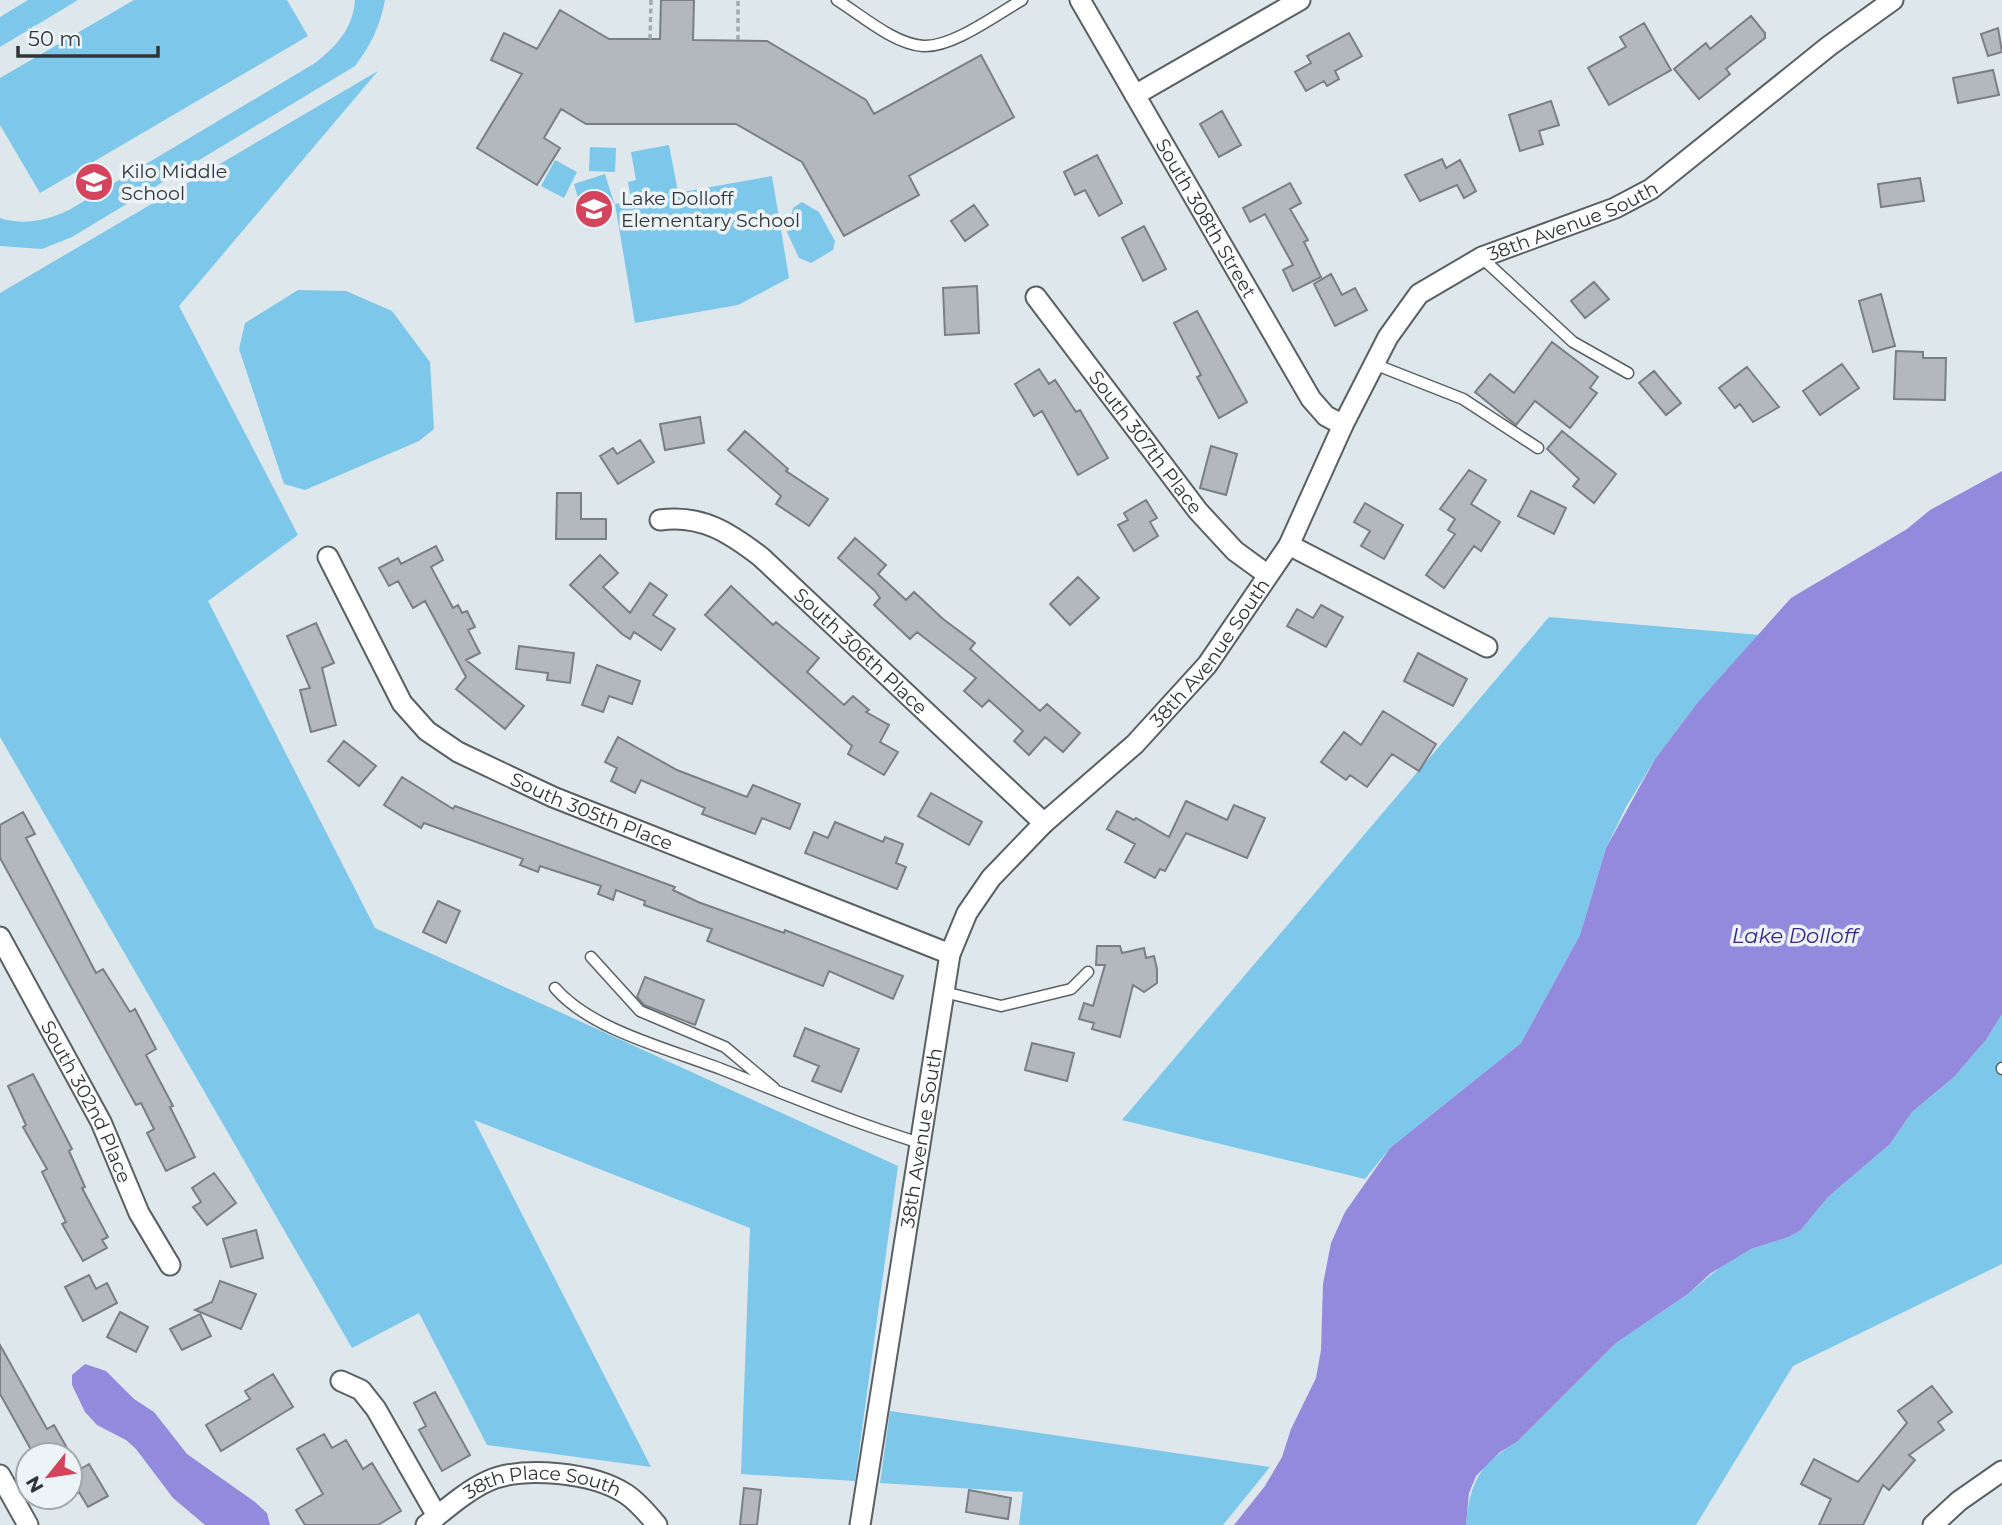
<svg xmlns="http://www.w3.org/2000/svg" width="2002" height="1525" font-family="Montserrat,sans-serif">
<rect width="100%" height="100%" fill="#dee7eb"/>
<path fill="#7dc7eb" d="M28,0H78L0,47V17Z
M134,0H287L308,36L40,193L0,125V78Z
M355,0H385C380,26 371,45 355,66L72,237L42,249L0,246V218C24,226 47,220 69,210L315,63C337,46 353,28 355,0Z
M378,71L179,306L298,535L208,601L375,928L898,1166L855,1481L741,1474L750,1228L474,1120L651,1467L487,1445L419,1313L352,1348L0,737V293Z
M669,145L678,192L631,200L628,182L636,180L631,152Z
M590,147L616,148L615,172L589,171Z
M555,160L577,172L564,198L541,186Z
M605,174L614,203L582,212L574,184Z
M772,176L789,278L738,305L635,323L615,204Z
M802,202L819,212L835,241L833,250L811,263L799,258L787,232L793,208Z
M298,290L346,291L392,311L430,362L434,429L419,441L305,490L284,484L239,349L245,323Z
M1549,617L1760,635L1698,702L1655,759L1626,807L1606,848L1580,935L1521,1043L1390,1148L1365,1179L1122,1120Z
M2002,1014V1264L1793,1366L1696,1525H1466C1470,1482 1479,1464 1517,1442L1616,1343L1688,1294L1724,1264L1751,1249L1789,1237L1801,1230L1828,1197L1890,1144L1912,1112L1954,1077L1986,1040Z
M890,1411L1270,1467L1223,1525H1019L1023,1492L880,1483Z"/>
<path fill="#948add" d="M2002,471V1014L1986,1040L1954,1077L1912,1112L1890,1144L1828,1197L1801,1230L1789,1237L1751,1249L1711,1273L1688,1294L1616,1343L1517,1442L1500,1452L1476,1476L1469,1493L1466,1525H1234L1265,1486L1282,1457L1291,1429L1316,1378L1321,1350L1323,1284L1331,1243L1345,1212L1390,1148L1521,1043L1580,935L1606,848L1655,759L1698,702L1791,598L1907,529L1930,510Z
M85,1364L106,1371L134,1399L154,1412L187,1454L255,1502L267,1513L270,1525H205L173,1498L136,1449L126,1440L97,1425L85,1412L72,1385V1375Z"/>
<path fill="#b3b7be" stroke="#7b7f85" stroke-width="2" d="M661,0H694L693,40L767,41L866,100L874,114L981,55L1014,117L909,176L919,195L844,236L802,162L736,124H586L561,109L544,138L560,148L537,185L477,148L522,74L491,60L504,33L537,49L560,10L609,39H660Z
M1751,16L1765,33V38L1726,69L1730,74L1699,99L1674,69L1706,43L1710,49Z
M1644,23L1671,70L1609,105L1588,68L1626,47L1620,37Z
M1998,28L2002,52L1988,56L1981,34Z
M1349,33L1362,56L1335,71L1339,79L1327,86L1324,81L1306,91L1295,72L1311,63L1307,56Z
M1993,70L1999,95L1958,103L1953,78Z
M1551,101L1559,125L1539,131L1543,144L1520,151L1509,115Z
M1222,111L1241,145L1219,157L1200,124Z
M1097,155L1122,203L1099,216L1085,190L1075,195L1064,172Z
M1442,159L1446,168L1460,160L1476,191L1464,198L1457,185L1420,201L1405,175Z
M1920,178L1924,201L1881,207L1878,184Z
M1290,183L1301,203L1290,209L1308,240L1304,242L1321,277L1293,291L1283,270L1293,265L1265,214L1250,222L1243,208Z
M974,205L988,225L965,241L951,221Z
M1144,226L1166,269L1143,281L1122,238Z
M1331,274L1342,295L1355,288L1367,310L1335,326L1314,284Z
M1594,282L1609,299L1585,318L1571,301Z
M977,286L979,333L945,335L943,288Z
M1881,294L1895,346L1873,352L1859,301Z
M1197,311L1247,402L1219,418L1197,377L1201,375L1174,323Z
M1552,342L1598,377L1590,388L1597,393L1570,428L1535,401L1516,425L1475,392L1490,374L1514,393Z
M1896,351L1923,352V358H1946L1945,400L1894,399Z
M1842,364L1859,388L1820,415L1803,391Z
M1747,367L1779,407L1753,422L1740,404L1735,408L1719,388Z
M1039,369L1049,384L1055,380L1076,412L1080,410L1108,458L1078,475L1042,411L1034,416L1015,384Z
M1654,371L1681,403L1666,415L1639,383Z
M700,417L704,443L665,450L660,424Z
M745,431L788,469L786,471L828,499L809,526L776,504L781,496L728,450Z
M1562,431L1616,474L1594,503L1573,486L1579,479L1547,449Z
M640,440L654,462L618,484L600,456L613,448L617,454Z
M1211,446L1237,454L1226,495L1200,488Z
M1469,470L1486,480L1471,504L1500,522L1481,551L1474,546L1444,588L1426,575L1455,534L1448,530L1455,519L1440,509Z
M1531,491L1566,508L1554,534L1518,516Z
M557,493H581V519H606V539H556Z
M1146,500L1157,518L1150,522L1158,536L1134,551L1118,525L1128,520L1124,513Z
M1365,503L1403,525L1384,559L1361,546L1370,531L1354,522Z
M855,538L886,565L878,574L906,600L914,592L943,619L975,643L970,649L1040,711L1047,704L1080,733L1063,752L1045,737L1029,755L1014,741L1023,731L989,700L982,707L964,691L976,678L917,632L910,639L874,605L880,598L875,591L838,558Z
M436,546L443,560L431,567L453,608L458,605L462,613L467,611L475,627L468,630L480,653L466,660L524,706L505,729L456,689L466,677L425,601L413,608L398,581L389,586L379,568L398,558L401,564Z
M600,555L618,573L603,587L630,613L650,583L667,595L653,615L675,629L661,650L634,632L630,639L622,634L570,585Z
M1078,577L1099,598L1070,625L1050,604Z
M731,586L773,625L776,622L819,658L807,672L844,705L853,696L869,710L866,712L889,725L880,742L898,752L884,775L848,754L852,746L705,615Z
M1321,605L1343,617L1326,647L1287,626L1297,609L1313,618Z
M316,623L334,663L322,668L336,725L311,732L300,690L310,688L287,636Z
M519,646L574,653L570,683L547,680L548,673L516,669Z
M1418,653L1467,679L1453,706L1404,681Z
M597,665L640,681L632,704L609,696L603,712L582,705Z
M1383,711L1436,744L1419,771L1392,754L1367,787L1350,775L1346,780L1321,762L1344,732L1361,745Z
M618,737L677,770L747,797L753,785L800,804L790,829L762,818L755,834L702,814L705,808L641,780L635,793L611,781L617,768L605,762Z
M344,741L376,766L359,786L328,761Z
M402,777L453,809L455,806L675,887L673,890L698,902L784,933L785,930L903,976L893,999L829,971L823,986L707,941L712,929L644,905L645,901L616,890L613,900L598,894L601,886L540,866L538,872L520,865L523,859L424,823L421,828L384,805Z
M931,793L982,822L969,845L918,816Z
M1186,801L1227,820L1234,805L1265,818L1247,858L1186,833L1165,871L1160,869L1155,878L1125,862L1135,844L1107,829L1117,811L1134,820L1136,818L1169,837Z
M23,812L35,834L26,838L96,973L103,969L130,1012L135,1009L156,1049L146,1055L173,1106L170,1107L195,1157L166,1171L147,1133L154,1129L141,1103L136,1105L0,858V825Z
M835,822L883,842L885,837L903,844L896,863L906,867L897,889L805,853L814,832L828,838Z
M438,901L460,911L446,943L423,932Z
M1097,946H1120L1122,953L1144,948L1146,958L1154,956L1157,969V983L1144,992L1133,985L1120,1037L1092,1029L1094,1023L1079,1019L1084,1003L1093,1006L1105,965H1096Z
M645,977L704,1000L695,1025L644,1005L637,997Z
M805,1028L859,1049L841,1092L812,1081L819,1066L794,1056Z
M1032,1043L1074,1053L1067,1081L1025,1070Z
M33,1074L72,1149L69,1151L85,1187L82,1188L108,1237L102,1240L107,1248L83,1261L62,1224L66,1222L42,1172L47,1169L23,1127L26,1125L8,1086Z
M214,1173L236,1203L207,1225L193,1207L201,1202L192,1188Z
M256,1230L263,1258L231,1267L223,1239Z
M89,1275L96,1289L107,1283L117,1303L83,1321L65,1287Z
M220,1281L256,1294L241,1329L195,1310L212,1302Z
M120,1312L148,1327L136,1352L107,1337Z
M200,1314L211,1336L182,1350L170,1329Z
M0,1345L47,1429L54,1425L71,1455H34L0,1394Z
M273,1374L293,1407L221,1451L206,1425L250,1399L245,1391Z
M1932,1386L1952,1412L1938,1422L1944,1430L1909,1455L1915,1460L1889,1490L1883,1485L1863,1525H1819L1831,1499L1801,1484L1814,1459L1858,1482L1907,1423L1898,1411Z
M435,1392L470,1455L442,1471L419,1430L426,1426L414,1403Z
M324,1434L332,1448L346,1440L363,1469L372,1463L401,1511L378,1525H305L296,1510L323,1494L297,1449Z
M89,1464L108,1496L88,1507L79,1492L70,1497V1475Z
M744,1488L761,1490L757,1525H740Z
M969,1490L1011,1498L1008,1519L966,1512Z"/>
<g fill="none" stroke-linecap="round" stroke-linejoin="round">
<defs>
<path id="lane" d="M837,0C861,15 894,44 923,46C952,48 997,14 1022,0
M1482,258L1573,342L1628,373
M1374,364L1463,399L1538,448
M591,957L640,1011L725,1047L774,1088
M555,988C591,1030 669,1049 721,1069C787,1095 852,1122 920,1143
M944,992L1001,1006L1071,989L1088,972
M2002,1068V1069"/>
<g id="street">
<path id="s1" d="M1080,0L1311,399L1326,416L1343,425"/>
<path d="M1135,95L1300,0"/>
<path id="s2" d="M1036,297L1198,511L1235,551L1268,575"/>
<path id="s3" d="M660,520C701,514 730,533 761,557L1044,823"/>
<path d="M1289,545L1487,647"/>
<path id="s4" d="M328,557L402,703L427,731L458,752L553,797L950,954"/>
<path id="s5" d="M0,937L101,1122L139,1213L170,1265"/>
<path d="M341,1381L361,1390L376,1409L437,1516"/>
<path d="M0,1475L28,1525"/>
<path id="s6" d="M426,1525C445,1510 466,1491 488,1481C524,1465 594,1473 626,1494C638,1502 648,1514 657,1525"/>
<path id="s7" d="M860,1525L950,954L967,913L991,878L1044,823L1135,744L1207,665L1289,545L1343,425L1388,337L1419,294L1482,257L1615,208L1651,189L1829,46L1893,0"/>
<path d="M1933,1525L1959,1501L2002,1471"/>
</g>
</defs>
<use href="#lane" stroke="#596064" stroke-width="13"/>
<use href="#street" stroke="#596064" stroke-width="23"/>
<path stroke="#a3aaad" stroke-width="3.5" stroke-dasharray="5 3.5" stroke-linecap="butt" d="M650,39L651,0
M738,40V0"/>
<use href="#lane" stroke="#fff" stroke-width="10"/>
<use href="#street" stroke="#fff" stroke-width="19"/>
</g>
<defs>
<symbol id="school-disc" viewBox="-11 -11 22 22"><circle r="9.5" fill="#d4445d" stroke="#ecf4f8"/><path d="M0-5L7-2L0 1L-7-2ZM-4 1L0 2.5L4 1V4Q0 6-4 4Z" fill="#fff"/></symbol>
</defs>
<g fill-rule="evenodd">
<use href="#school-disc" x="72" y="160" width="44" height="44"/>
<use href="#school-disc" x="572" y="187" width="44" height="44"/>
</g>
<g text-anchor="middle" stroke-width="7" stroke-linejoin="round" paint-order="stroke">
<g font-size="19" fill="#313436" stroke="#ecf4f8" text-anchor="start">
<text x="121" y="178">Kilo Middle<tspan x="121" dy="22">School</tspan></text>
<text x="621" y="205">Lake Dolloff<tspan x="621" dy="22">Elementary School</tspan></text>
</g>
<g font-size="19" fill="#313436" stroke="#ecf4f8">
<text dy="7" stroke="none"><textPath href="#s1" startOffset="252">South 308th Street</textPath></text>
<text dy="7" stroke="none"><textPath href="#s7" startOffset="1568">38th Avenue South</textPath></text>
<text dy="7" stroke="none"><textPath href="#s2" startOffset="182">South 307th Place</textPath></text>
<text dy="7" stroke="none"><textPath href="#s3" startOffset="248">South 306th Place</textPath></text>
<text dy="7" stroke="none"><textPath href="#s7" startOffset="980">38th Avenue South</textPath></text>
<text dy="7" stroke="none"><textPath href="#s4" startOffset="385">South 305th Place</textPath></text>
<text dy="7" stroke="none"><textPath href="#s5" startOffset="186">South 302nd Place</textPath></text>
<text dy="7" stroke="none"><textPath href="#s7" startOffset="392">38th Avenue South</textPath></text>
<text dy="7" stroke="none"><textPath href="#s6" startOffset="131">38th Place South</textPath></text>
</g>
<g font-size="21" font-style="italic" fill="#3d2484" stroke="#ecf4f8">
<text x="1795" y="943">Lake Dolloff</text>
</g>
</g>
<g transform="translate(49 1476) rotate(240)"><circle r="33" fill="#ecf4f8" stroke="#a1a7aa" stroke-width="2"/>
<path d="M0-5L12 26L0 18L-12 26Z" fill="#d4445d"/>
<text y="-10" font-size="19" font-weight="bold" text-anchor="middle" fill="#313436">N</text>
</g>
<path d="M18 46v10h140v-10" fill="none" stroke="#313436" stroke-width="3.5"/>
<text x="28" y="46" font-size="21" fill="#313436" stroke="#ecf4f8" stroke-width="5" paint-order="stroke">50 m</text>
</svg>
